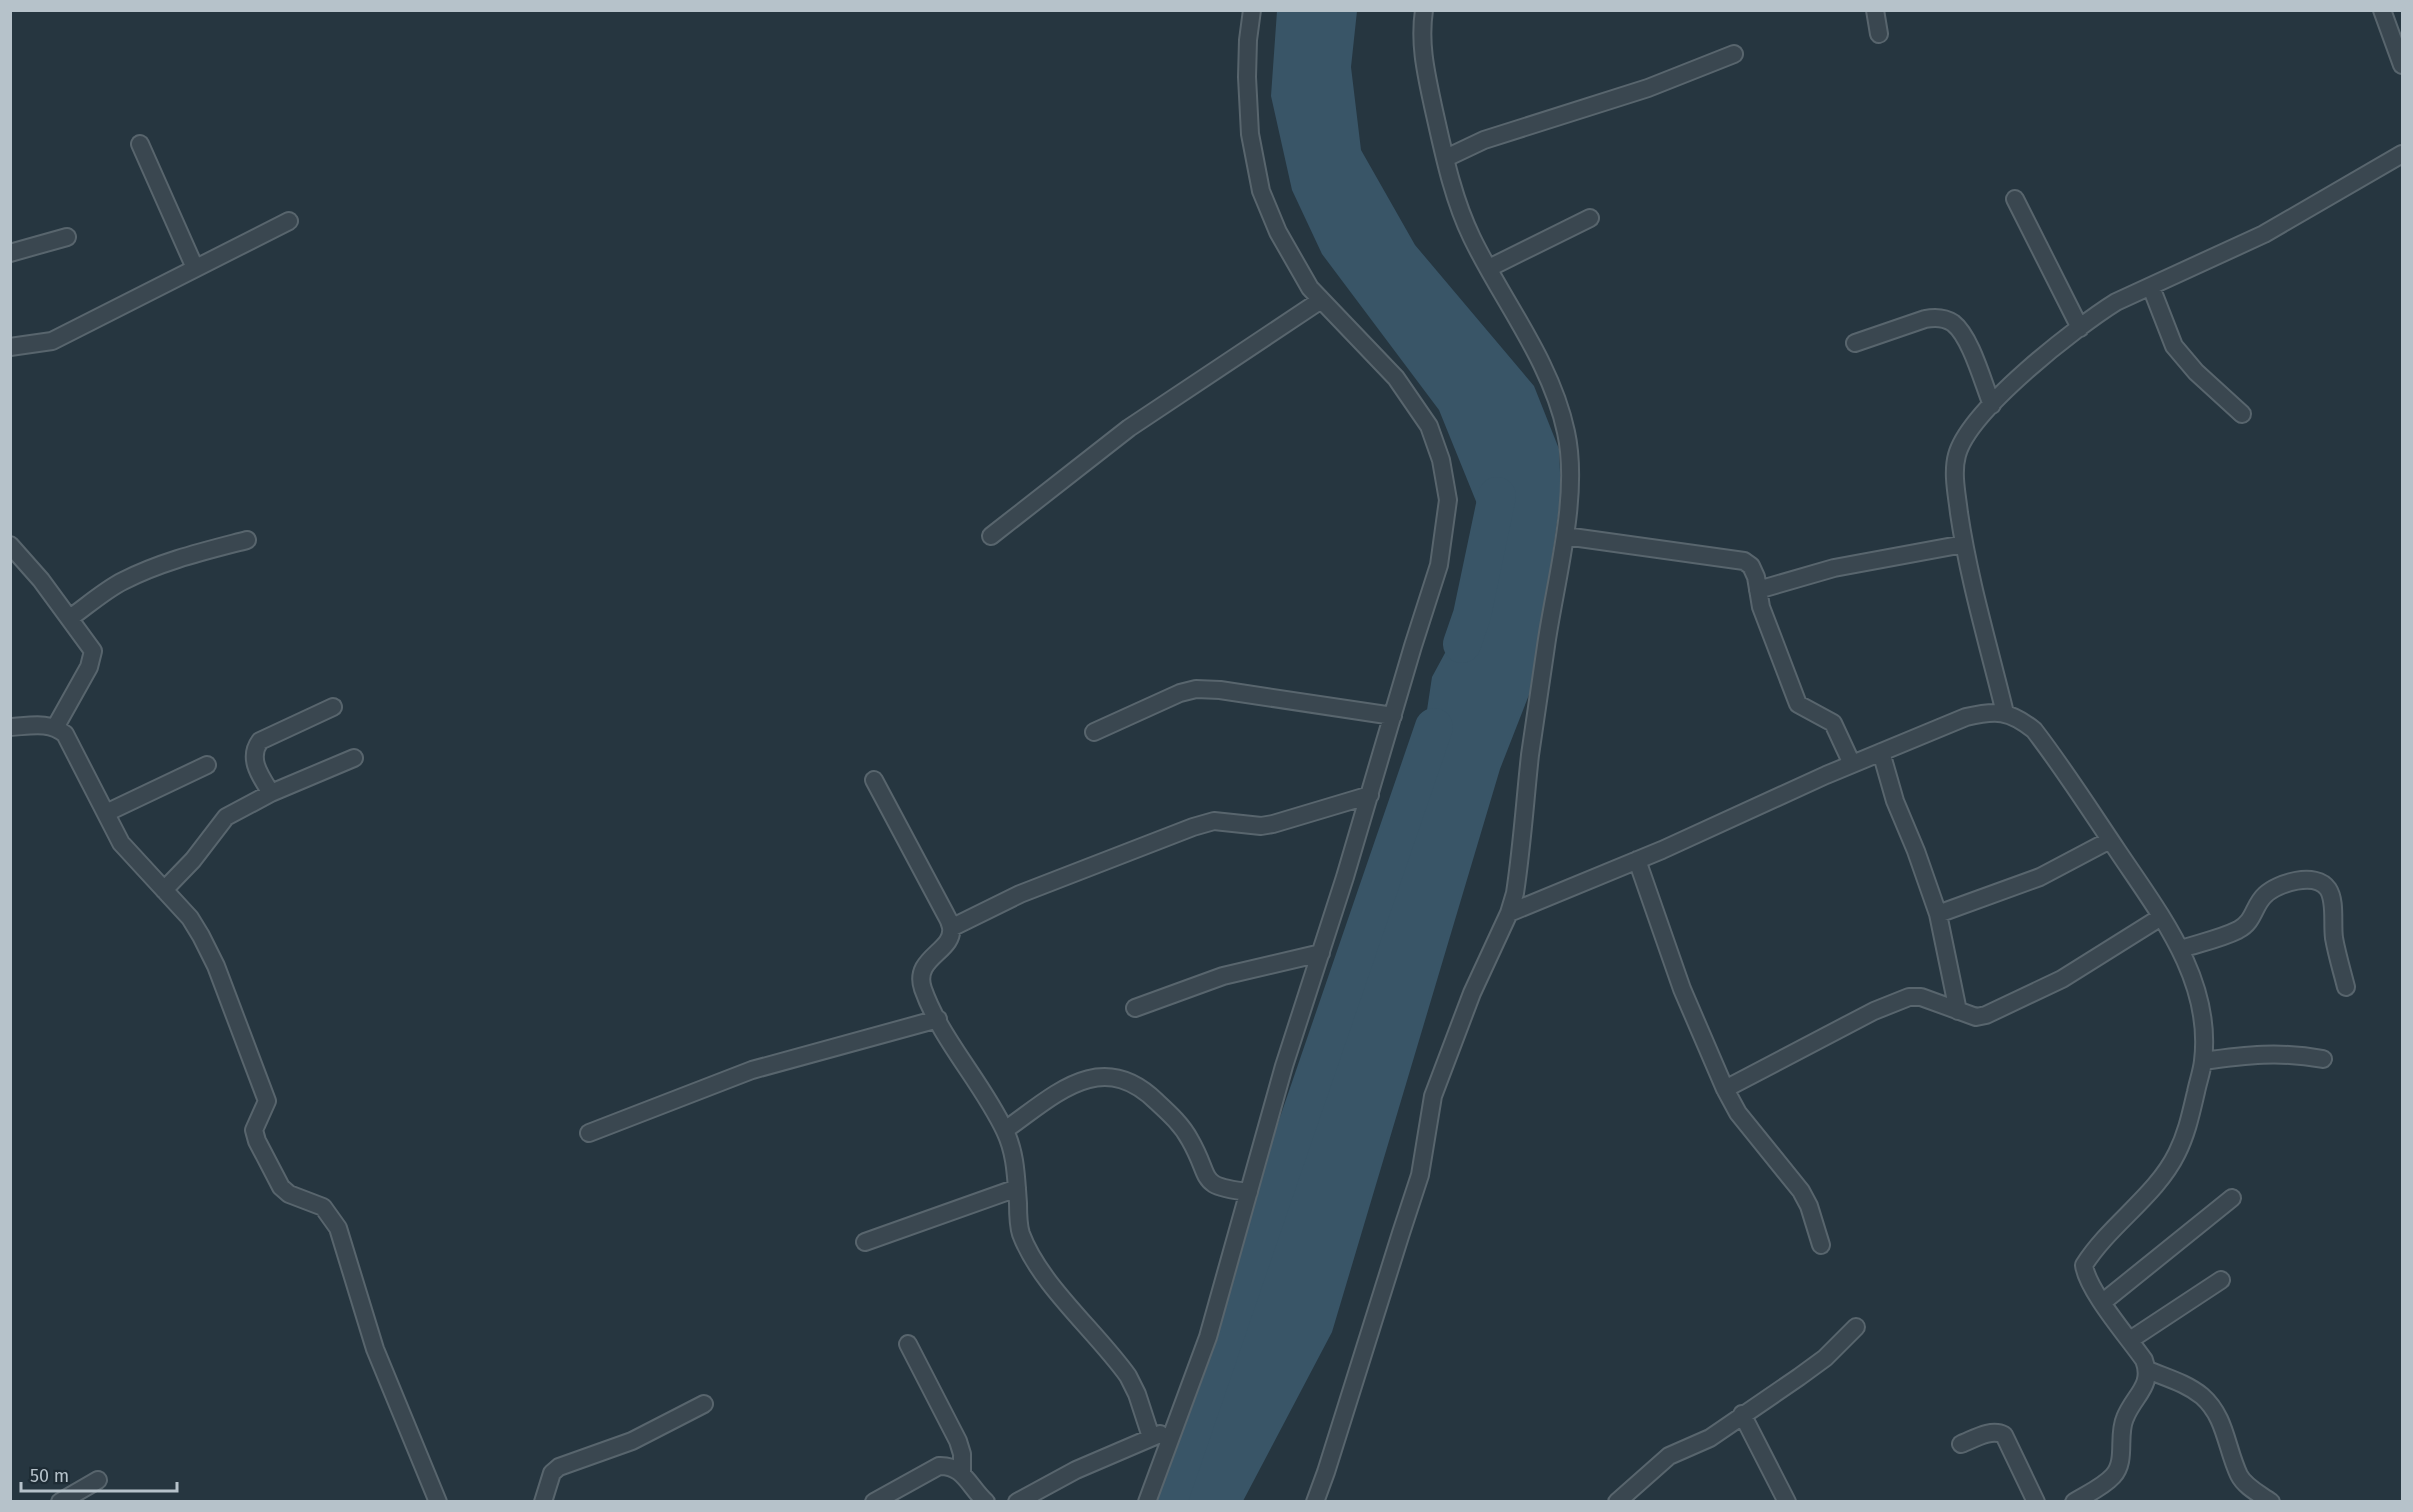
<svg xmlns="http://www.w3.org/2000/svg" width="2413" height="1512" font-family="'Fira Sans',sans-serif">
<rect width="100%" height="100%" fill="#263640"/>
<path fill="#395567" d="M1277,11H1357L1351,67L1361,150L1415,245L1534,386L1559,449L1561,495L1534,682L1500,769L1332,1332L1243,1501L1180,1502L1414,796L1432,677L1490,570L1484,521L1439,410L1322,254L1292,190L1271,96Z"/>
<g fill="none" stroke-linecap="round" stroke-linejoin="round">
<path stroke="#395567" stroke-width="38" d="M1462,644L1472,615L1497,496
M1168,1502L1434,727"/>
<defs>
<path id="street" d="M1875,10L1879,34
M2382,10L2402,65
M140,144L195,268
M1446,158L1484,140L1648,88L1734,54
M2015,199L2080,328
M10,253L67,237
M1489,268L1590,218
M2151,287L2174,346L2196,372L2242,414
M1855,343L1925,319C1935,317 1944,317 1953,323C1971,337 1983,383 1992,405
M10,347L52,341L289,221
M991,536L1129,428L1321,300
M1565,536L1744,561L1751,566L1756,577L1761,607L1798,704L1833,723L1852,764
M10,545L41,580L93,651L89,667L56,726
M1758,590L1834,568L1964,544
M70,618C87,606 105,590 123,581C162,561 205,551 247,540
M2005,713C1989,647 1969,581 1959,513C1957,495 1952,473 1957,455C1969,410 2076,327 2116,302L2264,234L2402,154
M10,727C30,726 49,721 65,734L121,843L190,918L201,936L216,966L267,1101L254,1130L257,1141L281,1187L289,1194L323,1207L338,1228L375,1349L438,1502
M1094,732L1180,693L1196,689L1220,690L1393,716
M1881,752L1895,801L1916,851L1938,914L1958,1011
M874,780L946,915C948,918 950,923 951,927C955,952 912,957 923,989C941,1040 982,1082 1005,1131C1016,1154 1016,1178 1018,1203C1018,1213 1018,1225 1021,1234C1040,1285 1096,1331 1128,1376L1137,1394L1151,1437
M271,793C261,777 247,759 260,741L333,707
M106,813L207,765
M1637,860L1682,989L1725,1089L1738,1113L1801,1191L1809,1206L1821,1245
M164,890L193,860L226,817L271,793L354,758
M1509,913L1662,850L1826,775L1966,717C1996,710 2009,710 2034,730C2064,769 2090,810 2117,850C2159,913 2213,980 2203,1061C2202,1071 2198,1082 2196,1092C2191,1113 2187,1133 2177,1153C2156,1196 2110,1224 2084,1265C2087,1290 2128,1337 2144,1360C2154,1386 2134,1395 2125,1418C2117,1436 2127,1461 2113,1476C2103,1487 2087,1494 2074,1502
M1938,914L2040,877L2110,840
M951,928L1020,894L1193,827L1214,821L1261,826L1273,824L1370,795
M2181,949C2199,943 2220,939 2238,930C2255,921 2253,906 2265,895C2277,883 2316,871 2328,889C2336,901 2332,923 2334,938C2337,955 2342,971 2346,987
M1135,1008L1223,976L1321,953
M2203,1061C2246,1055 2280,1051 2323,1059
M1725,1089L1874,1011L1909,997H1921L1976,1017L1986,1015L2062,979L2161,917
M1005,1130C1055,1095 1101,1047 1157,1102C1170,1114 1182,1125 1190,1140C1213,1180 1196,1186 1249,1192
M589,1133L752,1070L938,1019
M865,1242L1017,1188
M2103,1302L2232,1198
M2130,1340L2221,1280
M908,1344L958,1441L962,1454V1472
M2148,1370C2167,1378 2186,1383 2202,1396C2226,1417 2226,1448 2239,1475C2245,1487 2260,1494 2271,1502
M1742,1414L1787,1502
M1961,1444C1974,1439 1991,1428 2004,1435L2036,1502
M60,1502L98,1480
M543,1502L552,1473L559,1467L632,1441L704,1404
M874,1502L939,1466C964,1465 969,1487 986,1502
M1017,1502L1076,1470L1160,1434
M1147,1502L1208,1337L1284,1066L1345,877L1413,646L1439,565L1448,500L1441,460L1429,426L1396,378L1310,288L1278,232L1261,191L1250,134L1247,77L1248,40L1252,10
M1315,1502L1326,1472L1401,1233L1420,1175L1433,1096L1472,993L1509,913L1515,893C1522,847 1525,801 1530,755C1535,719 1541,682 1546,646C1555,582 1580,496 1566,432C1551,361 1503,302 1472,238C1452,197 1443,150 1433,106C1426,73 1419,44 1424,10
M1617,1502L1669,1456L1710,1438L1799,1377L1825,1358L1856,1327"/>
</defs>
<use href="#street" stroke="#58656d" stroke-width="20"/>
<use href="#street" stroke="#3a4750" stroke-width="16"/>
</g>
<rect width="2413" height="1512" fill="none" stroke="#b6c2ca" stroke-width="24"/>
<path d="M21 1482v9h156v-9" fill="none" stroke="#b6c2ca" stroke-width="3"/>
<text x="30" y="1482" font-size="18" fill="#b6c2ca" stroke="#1e2c35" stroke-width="4.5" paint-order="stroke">50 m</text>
</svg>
